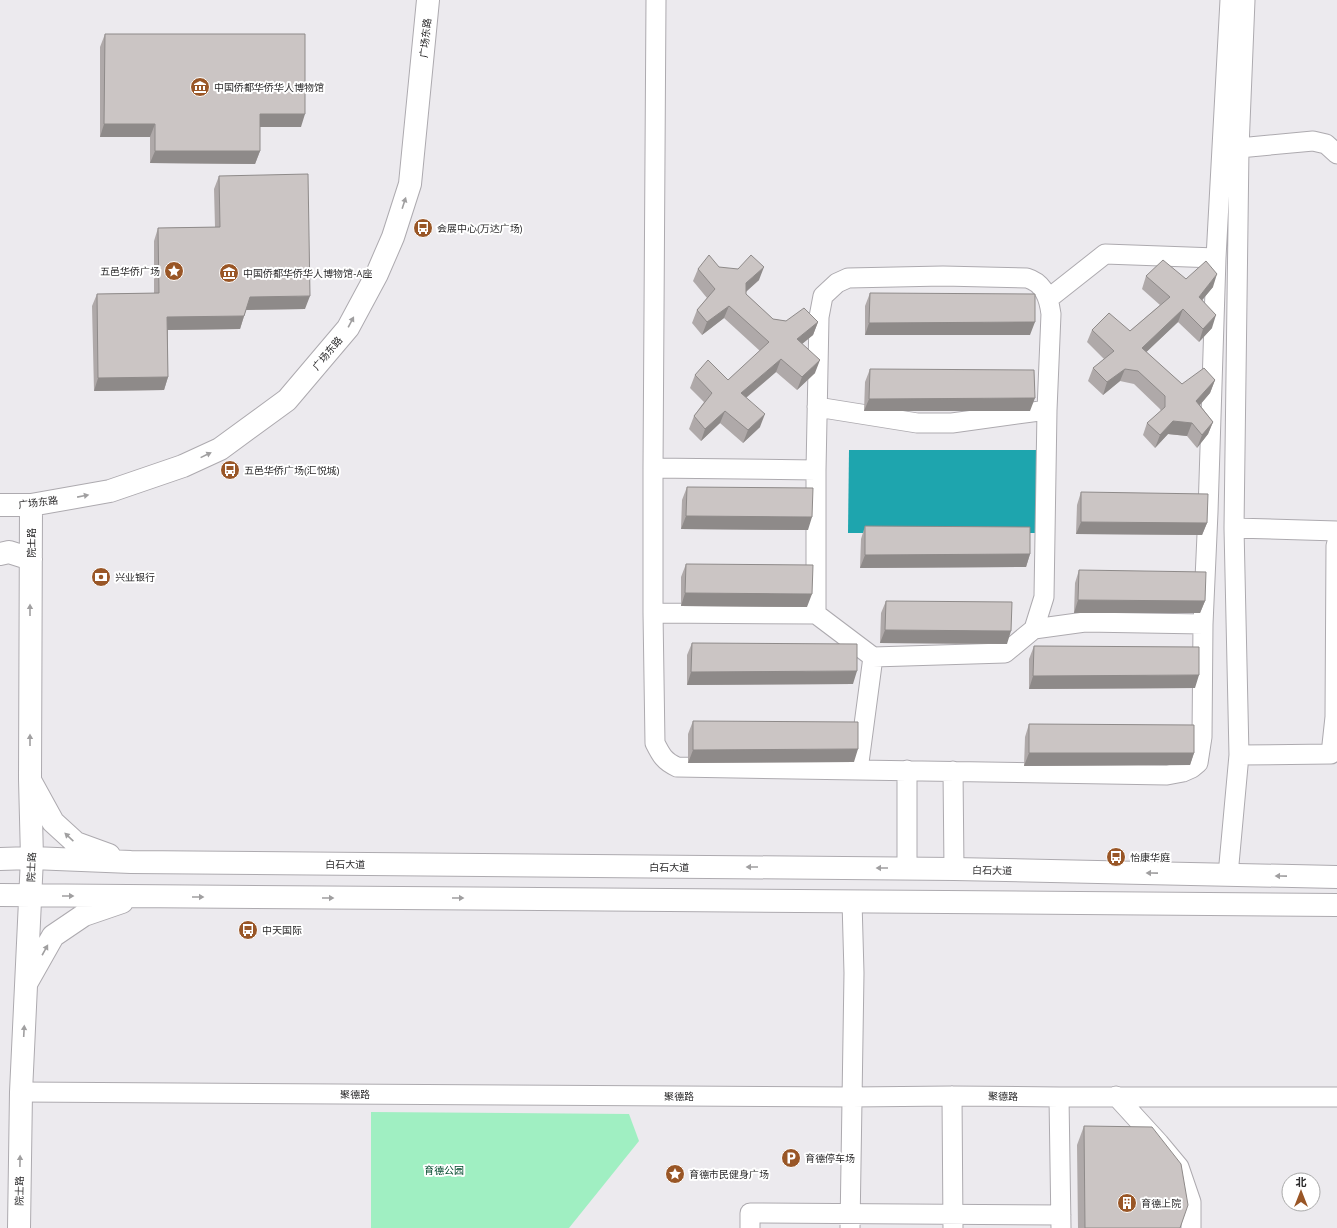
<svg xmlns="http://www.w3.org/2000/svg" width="1337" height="1228" font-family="'PT Sans','Noto Sans SC',sans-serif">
<rect width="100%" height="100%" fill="#eceaee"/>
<path fill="#a0efc2" d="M371,1112L629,1114L639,1141L569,1228H371Z"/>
<path fill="#1ea5ae" d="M849,450H1040V533H848Z"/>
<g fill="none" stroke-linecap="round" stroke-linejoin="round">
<defs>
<path id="minor" d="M656,0L653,468V613L655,743C661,755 664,761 677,767L1167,775L1183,772L1192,768L1198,763L1202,737L1203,624L1208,512L1216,258L1230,0
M1239,148L1313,141L1326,144L1337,154
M1048,299L1105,254L1216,258
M653,468L816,470V614L653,613
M816,470L819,317L823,296L837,283L848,278L943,276L1027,278C1044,283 1049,298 1051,314L1047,410L952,423H917L817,407
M1234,528L1337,531
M816,614L873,657L858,770
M1034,629L1085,622L1203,624
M873,657L1005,653L1034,629L1044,597L1047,410
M1239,755L1331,754L1335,717L1336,546L1337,542
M907,770V868
M953,771L954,869
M1228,875L1239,755L1234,528L1239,148L1245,0
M21,1092L852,1097L952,1096L1059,1097H1337
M952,1096L953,1228
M1116,1096L1159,1143L1179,1167L1191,1202V1228
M1059,1097L1061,1228
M750,1228V1213L1061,1215
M850,1228L854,973L852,901"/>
<path id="major" d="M0,505H31L110,491L183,466L220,449L287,400L348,328L377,274L393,237L410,184L428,0
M0,554L9,552L31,559
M31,782L53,822L76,843L109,855
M0,859L32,858L131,862L954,869L1337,877
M0,895L1337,905
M27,982L53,936L84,915L122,902
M19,1228L21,1092L32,858L30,779L31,505"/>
</defs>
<use href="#minor" stroke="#adaaaf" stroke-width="21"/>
<use href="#major" stroke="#adaaaf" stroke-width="24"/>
<use href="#minor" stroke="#fff" stroke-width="19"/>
<use href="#major" stroke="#fff" stroke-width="22"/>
</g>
<path fill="#afa9a9" d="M105,34L301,127H260V151L255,164L150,163V137H100V47Z
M219,176L305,309L246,310L240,329L168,330V377L164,390L94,391L92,306L97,294L154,293V241L158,228L215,227L214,189Z
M719,267L759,280L746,292V294L773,319L786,321L818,322L813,335L802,344L815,373L797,390L776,372L746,398L760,427L743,443L720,423L701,441L689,429L694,416L704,402L690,388L695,375L728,380L760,351L724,318L702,335L692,323L697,310L707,298L693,281L698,269Z
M1146,276L1186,279L1213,287L1202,300L1212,328L1199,342L1178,322L1146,352L1182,384L1215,380L1210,393L1200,405L1213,422L1208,434L1197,448L1187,436L1168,434L1155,448L1143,435L1147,423L1161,411L1160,409L1134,384L1120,381L1103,395L1088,381L1093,368L1104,359L1087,342L1092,330L1130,331L1160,305L1142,289Z
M870,293L1030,335H865V306Z
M870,369L1030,411H864L865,382Z
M687,487L808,530L681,529L682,500Z
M1081,492L1207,523L1202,535L1076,534L1077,505Z
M865,526L1030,554L1026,567L860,568L861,539Z
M686,564L807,607L681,606V577Z
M1079,570L1205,601L1200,613H1074L1075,583Z
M886,601L1007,644L880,643L881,613Z
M692,643L853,684L687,685V655Z
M1034,646L1195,688L1029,689V659Z
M693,721L854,762L688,763V734Z
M1029,724L1194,753L1190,765L1024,766L1025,737Z
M1084,1126L1180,1228H1078L1077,1145Z"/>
<path fill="#8e8a89" d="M260,114H305L301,127H255Z
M104,124H155L150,137H100Z
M155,151H260L255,164L150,163Z
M764,267L759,280L741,296L746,283Z
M1217,274L1213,287L1194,310L1199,297Z
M310,296L305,309L245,310L250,297Z
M729,306L724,318L702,335L707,322Z
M1183,309L1178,322L1137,361L1142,348Z
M1216,315L1212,328L1199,342L1203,329Z
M244,316L240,329L163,330L167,317Z
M818,322L813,335L792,352L797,339Z
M1035,322L1030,335H865L869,323Z
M781,359L776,372L736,406L741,393Z
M820,360L815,373L797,390L802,377Z
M1125,369L1120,381L1103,395L1107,382Z
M168,377L164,390L94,391L98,378Z
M1215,380L1210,393L1192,414L1196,401Z
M1035,398L1030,411H864L869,399Z
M725,411L720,423L701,441L705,429Z
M765,414L760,427L743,443L748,430Z
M1173,421L1192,423L1187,436L1168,434L1155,448L1160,435Z
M1213,422L1208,434L1197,448L1202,435Z
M686,516L812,517L808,530L681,529Z
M1081,522L1207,523L1202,535L1076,534Z
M1030,554L1026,567L860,568L865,555Z
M685,593L812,594L807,607L681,606Z
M1078,600L1205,601L1200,613H1074Z
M885,630L1011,631L1007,644L880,643Z
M857,671L853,684L687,685L691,672Z
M1199,675L1195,688L1029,689L1033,676Z
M858,749L854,762L688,763L693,750Z
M1029,753H1194L1190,765L1024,766Z"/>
<path fill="#cbc5c4" stroke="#8e8a89" d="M105,34H305V114H260V151H155V124H104Z
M308,174L310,296L250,297L244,316L167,317L168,377L98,378L97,294L159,293L158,228L220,227L219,176Z
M709,255L719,267L738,269L751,255L764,267L746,283V294L773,319L786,321L804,308L818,322L797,339L820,360L802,377L781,359L741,393L765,414L748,430L725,411L705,429L694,416L712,393L695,375L708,360L728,380L769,342L729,306L707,322L697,310L715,289L698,269Z
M1163,260L1186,279L1206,261L1217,274L1199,297L1216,315L1203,329L1183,309L1142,348L1182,384L1204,368L1215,380L1196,401L1213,422L1202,435L1192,423L1173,421L1160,435L1147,423L1165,407V396L1138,371L1125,369L1107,382L1093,368L1114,351L1092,330L1109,313L1130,331L1170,297L1146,276Z
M870,293L1035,294V322L869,323Z
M870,369L1034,370L1035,398L869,399Z
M687,487L813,488L812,517L686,516Z
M1081,492L1208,494L1207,523L1081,522Z
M865,526L1030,527V554L865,555Z
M686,564L813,565L812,594L685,593Z
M1079,570L1206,572L1205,601L1078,600Z
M886,601L1012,602L1011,631L885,630Z
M692,643L857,644V671L691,672Z
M1034,646L1199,647V675L1033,676Z
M693,721L858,722V749L693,750Z
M1029,724L1194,725V753H1029Z
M1084,1126L1152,1127L1181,1164L1188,1205L1180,1228H1085Z"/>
<defs><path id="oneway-solid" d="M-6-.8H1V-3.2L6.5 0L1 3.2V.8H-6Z"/></defs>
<g fill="#a09fa0">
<use href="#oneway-solid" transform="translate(404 203) rotate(-72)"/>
<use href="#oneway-solid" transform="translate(351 322) rotate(-62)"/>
<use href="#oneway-solid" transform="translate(206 455) rotate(-26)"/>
<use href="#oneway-solid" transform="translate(83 496) rotate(-11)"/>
<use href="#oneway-solid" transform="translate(30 610) rotate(-90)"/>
<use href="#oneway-solid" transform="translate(30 740) rotate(-90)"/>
<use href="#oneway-solid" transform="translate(69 837) rotate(-137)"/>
<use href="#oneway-solid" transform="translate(752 867) rotate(-180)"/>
<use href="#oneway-solid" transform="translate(882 868) rotate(-180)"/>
<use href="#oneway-solid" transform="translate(1152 873) rotate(-179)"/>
<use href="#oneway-solid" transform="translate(1281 876) rotate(-179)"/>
<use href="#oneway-solid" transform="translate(68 896)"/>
<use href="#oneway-solid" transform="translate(198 897)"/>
<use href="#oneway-solid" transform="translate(328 898)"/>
<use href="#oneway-solid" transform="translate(458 898)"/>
<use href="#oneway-solid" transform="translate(45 950) rotate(-61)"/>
<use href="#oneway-solid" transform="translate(24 1031) rotate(-87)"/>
<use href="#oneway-solid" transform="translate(20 1161) rotate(-89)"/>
</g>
<defs>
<symbol id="museum-disc" viewBox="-11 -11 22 22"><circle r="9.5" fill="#995626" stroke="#fff"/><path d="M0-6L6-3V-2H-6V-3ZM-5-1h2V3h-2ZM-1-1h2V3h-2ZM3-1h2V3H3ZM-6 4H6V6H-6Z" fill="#fff"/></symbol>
<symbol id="bus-disc" viewBox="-11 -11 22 22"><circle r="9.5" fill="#995626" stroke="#fff"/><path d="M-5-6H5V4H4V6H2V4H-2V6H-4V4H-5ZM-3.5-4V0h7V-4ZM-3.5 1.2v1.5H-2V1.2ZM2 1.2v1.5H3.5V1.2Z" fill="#fff"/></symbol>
<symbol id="sight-disc" viewBox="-11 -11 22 22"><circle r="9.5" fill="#995626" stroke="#fff"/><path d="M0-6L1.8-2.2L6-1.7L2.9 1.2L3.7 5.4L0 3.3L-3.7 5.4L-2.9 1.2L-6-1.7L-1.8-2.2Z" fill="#fff"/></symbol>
<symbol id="bank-disc" viewBox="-11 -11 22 22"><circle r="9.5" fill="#995626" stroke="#fff"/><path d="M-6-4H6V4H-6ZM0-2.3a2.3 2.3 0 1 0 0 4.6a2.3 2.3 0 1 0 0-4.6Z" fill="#fff"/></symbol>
<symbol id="parking-disc" viewBox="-11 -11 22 22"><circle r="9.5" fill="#995626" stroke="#fff"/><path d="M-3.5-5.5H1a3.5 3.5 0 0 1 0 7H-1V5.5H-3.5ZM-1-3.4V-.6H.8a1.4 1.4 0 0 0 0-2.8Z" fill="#fff"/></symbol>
<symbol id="building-disc" viewBox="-11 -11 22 22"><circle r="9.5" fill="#995626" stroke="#fff"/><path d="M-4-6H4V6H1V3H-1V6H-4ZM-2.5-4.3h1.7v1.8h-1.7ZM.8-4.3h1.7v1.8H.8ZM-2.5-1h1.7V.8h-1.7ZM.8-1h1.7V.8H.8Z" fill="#fff"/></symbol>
</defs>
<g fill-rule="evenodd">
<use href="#museum-disc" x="189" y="76" width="22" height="22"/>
<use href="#bus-disc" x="412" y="217" width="22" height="22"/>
<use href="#sight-disc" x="163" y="260" width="22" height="22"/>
<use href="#museum-disc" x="218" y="262" width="22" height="22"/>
<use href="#bus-disc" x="219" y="459" width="22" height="22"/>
<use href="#bank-disc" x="90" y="566" width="22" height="22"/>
<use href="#bus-disc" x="1105" y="846" width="22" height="22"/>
<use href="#bus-disc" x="237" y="919" width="22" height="22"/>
<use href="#parking-disc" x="780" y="1147" width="22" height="22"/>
<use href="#sight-disc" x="664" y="1163" width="22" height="22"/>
<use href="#building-disc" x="1116" y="1192" width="22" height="22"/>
</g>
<g text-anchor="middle" stroke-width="4" stroke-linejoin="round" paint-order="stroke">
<g font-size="10" fill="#2b2a2b" stroke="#fff">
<text transform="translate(425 38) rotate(-84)" y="4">广场东路</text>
<text transform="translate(327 353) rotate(-50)" y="4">广场东路</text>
<text transform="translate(38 502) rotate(-7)" y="4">广场东路</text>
<text transform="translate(31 543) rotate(-90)" y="4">院士路</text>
<text x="345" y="868">白石大道</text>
<text transform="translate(31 867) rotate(-88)" y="4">院士路</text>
<text x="669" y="871">白石大道</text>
<text transform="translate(992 870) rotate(1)" y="4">白石大道</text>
<text x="355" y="1098">聚德路</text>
<text x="679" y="1100">聚德路</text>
<text transform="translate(1003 1096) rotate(1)" y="4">聚德路</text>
<text transform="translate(19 1191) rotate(-89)" y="4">院士路</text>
</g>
<g font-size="10" fill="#2b2a2b" stroke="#fff" text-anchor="start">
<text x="214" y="91">中国侨都华侨华人博物馆</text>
<text x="437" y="232">会展中心(万达广场)</text>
<text x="160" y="275" text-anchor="end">五邑华侨广场</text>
<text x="243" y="277">中国侨都华侨华人博物馆-A座</text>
<text x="244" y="474">五邑华侨广场(汇悦城)</text>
<text x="115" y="581">兴业银行</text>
<text x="1130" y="861">怡康华庭</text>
<text x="262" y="934">中天国际</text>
<text x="805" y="1162">育德停车场</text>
<text x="689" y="1178">育德市民健身广场</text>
<text x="1141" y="1207">育德上院</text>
</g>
<g font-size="10" fill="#00482b" stroke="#fff">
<text x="444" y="1174">育德公园</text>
</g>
</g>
<g transform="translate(1301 1192)"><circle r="19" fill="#ffffff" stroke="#aaaaaa"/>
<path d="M0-3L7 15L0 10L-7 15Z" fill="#995626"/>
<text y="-6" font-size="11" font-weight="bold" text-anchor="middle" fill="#2b2a2b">北</text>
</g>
</svg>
